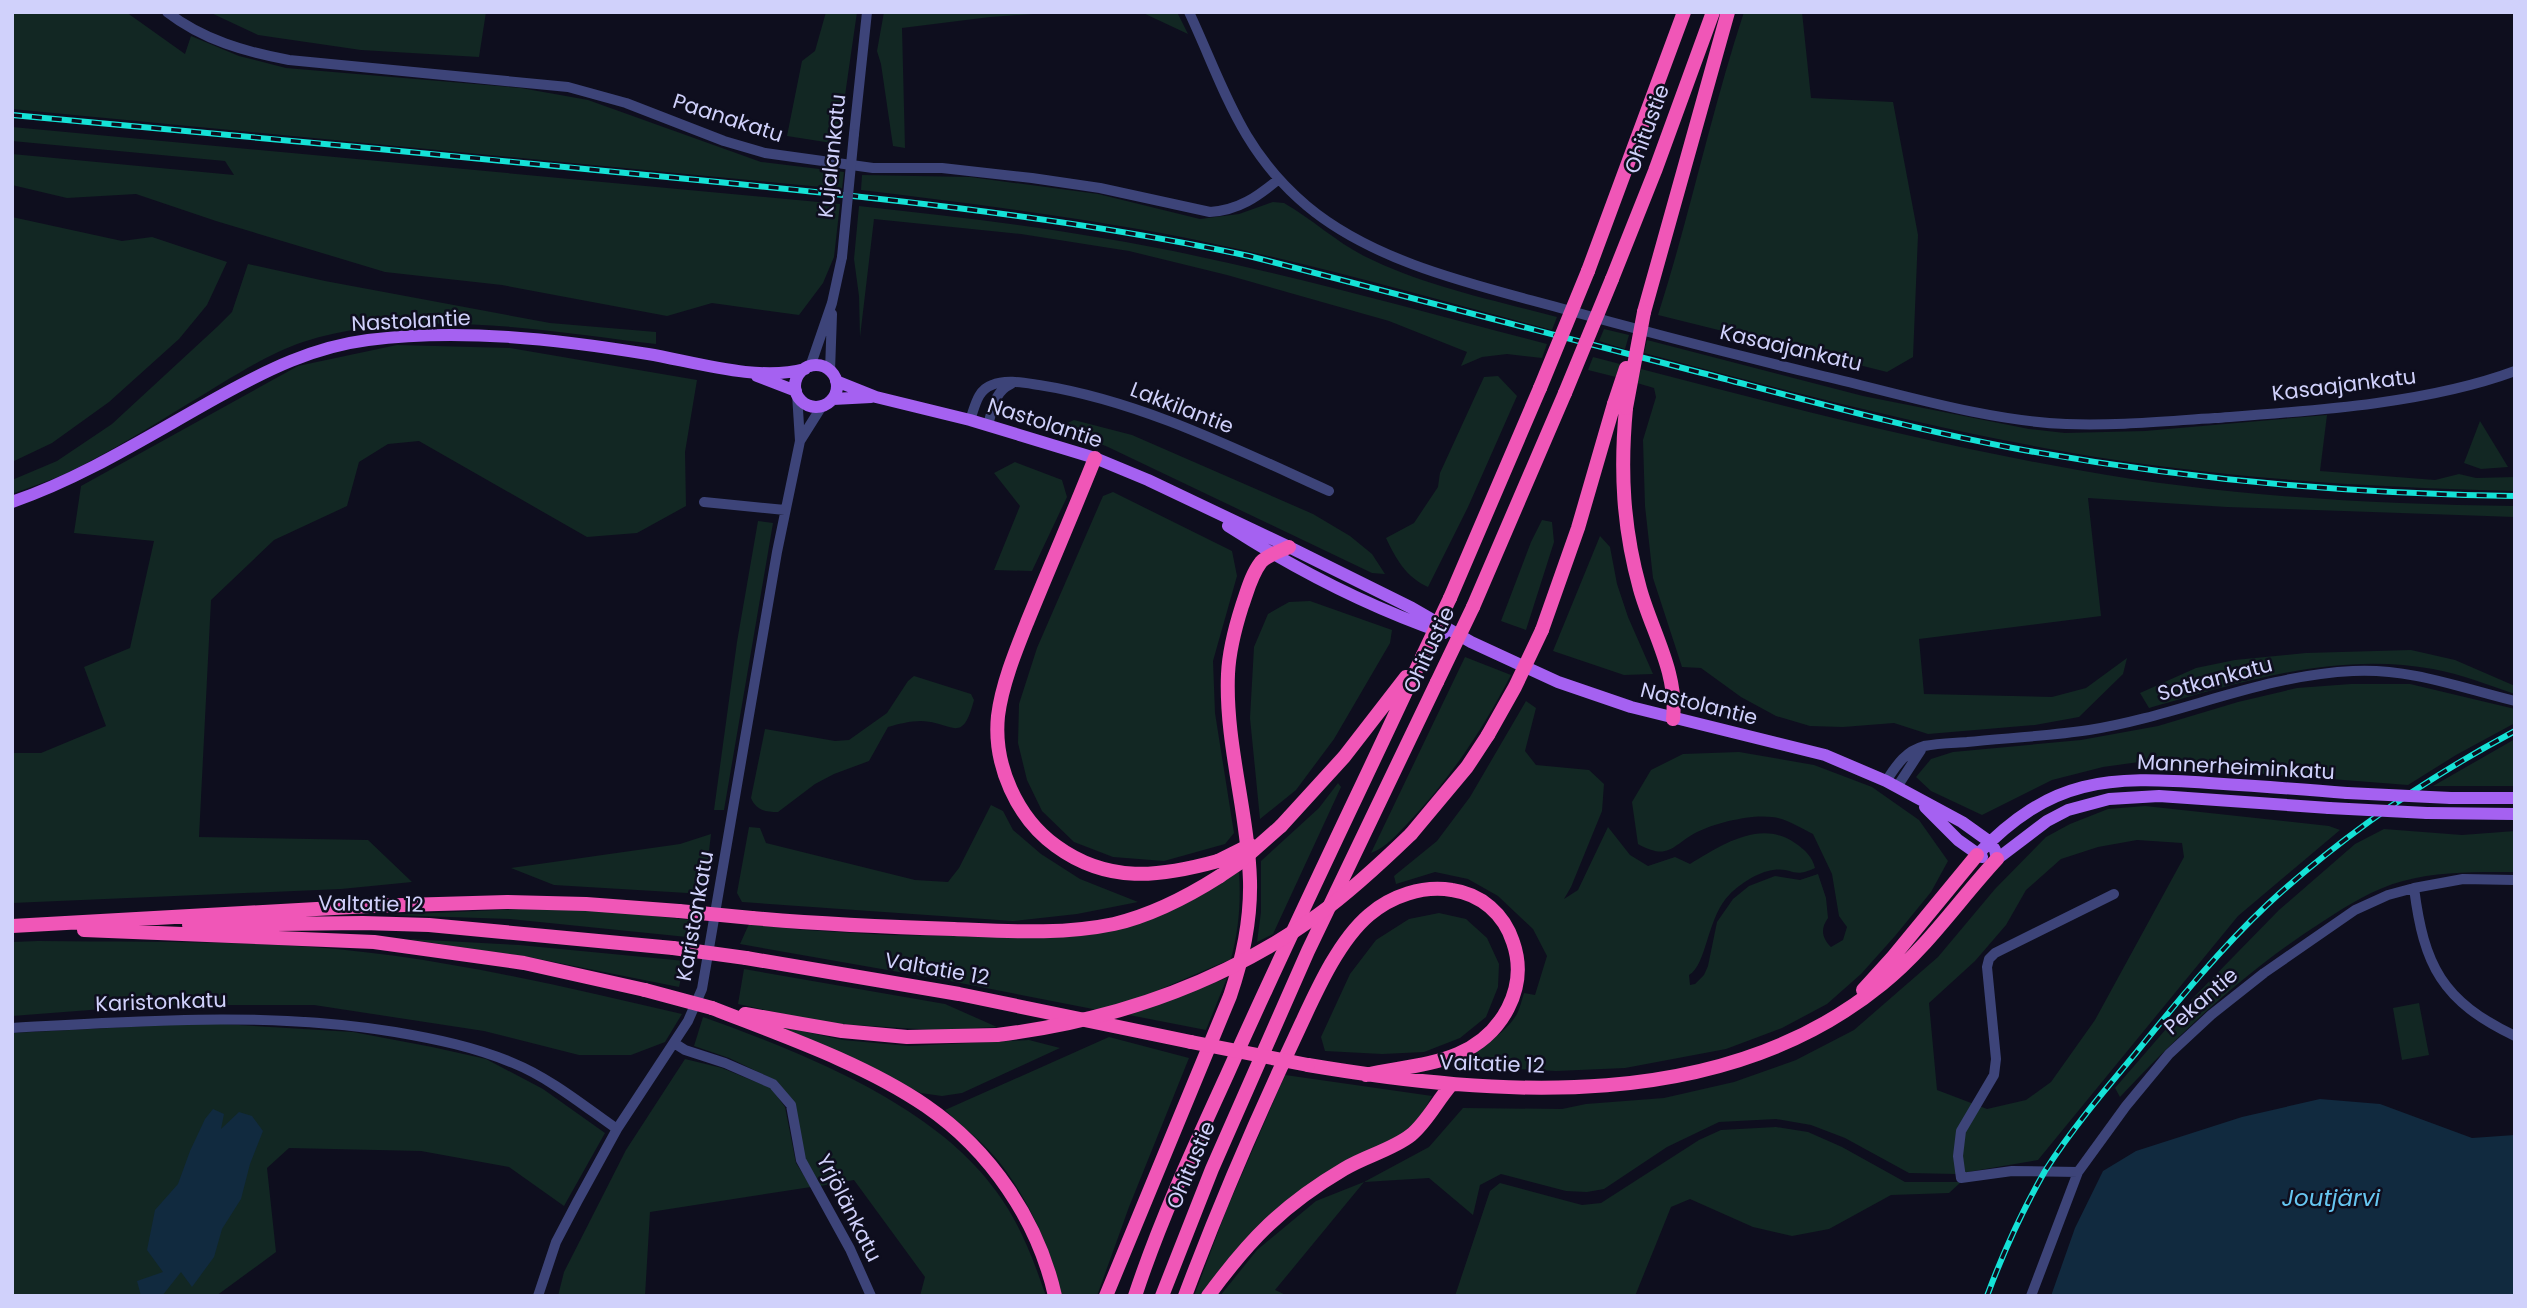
<svg xmlns="http://www.w3.org/2000/svg" width="2527" height="1308" font-family="Poppins,sans-serif">
<rect width="100%" height="100%" fill="#0e0e1e"/>
<path fill="#122723" fill-rule="evenodd" d="M12,12H126L185,54L191,36L239,56L286,68L521,88L588,100L761,162L844,172L842,189L12,109Z
M209,12H486L479,57L361,50L258,35Z
M826,12H857L838,144L787,136L802,61L815,51Z
M884,12H1061L990,17L902,28L905,148L893,146L881,64L877,51Z
M1141,12H1177L1188,34Z
M1744,12H1802L1811,98L1893,102L1918,235L1913,357L1887,372L1658,315C1690,215 1711,112 1744,12Z
M12,127L840,204L834,257L823,283L799,315L712,303L667,316L502,285L385,272L216,221L136,194L67,198L12,185V154L234,175L225,161L12,141Z
M862,175L970,177L1098,194L1200,219L1239,214L1273,202L1284,203C1312,219 1335,241 1364,256C1424,286 1493,300 1557,317L1552,330C1423,296 1293,258 1161,233C1061,215 961,202 861,190Z
M859,206C940,215 1022,224 1102,238C1252,263 1400,306 1547,344L1542,358L1507,354L1482,357L1461,366L1467,352L1389,321L1227,275L1129,251L1021,234L874,219L860,337L859,296L854,259Z
M12,217L122,241L152,237L227,262L207,305L179,339L109,402L52,443L12,462Z
M248,264L325,281L550,323L656,332V344C546,331 410,306 303,342C266,354 225,382 191,402C150,427 110,452 67,473C49,481 30,487 12,494V480L57,461L112,424L217,327L232,312Z
M1604,329L1629,335L1625,349L1599,341Z
M1647,340L1863,396L2029,429L2065,433L2145,431L2327,415L2320,471L2435,480L2459,474L2476,478L2515,477V491C2365,487 2215,478 2067,452C1924,427 1784,390 1644,353Z
M397,345L510,348L697,380L685,452L686,506L637,533L587,537L419,441L388,444L359,462L347,506L274,540L211,600L199,837L368,840L412,882L341,889L12,903V753H41L106,726L84,667L130,648L154,541L74,533L81,486L298,366Z
M1593,357L1620,364L1616,377L1588,370Z
M1641,369C1786,407 1931,444 2078,470C2222,496 2369,504 2515,506V517L2227,507L2088,498L2101,616L1919,639L1924,694L2052,697L2086,688L2127,658L2123,674L2079,717L2035,725L1928,734L1894,723L1843,727L1810,726L1776,716L1741,697L1701,668L1682,667L1653,578L1645,506L1643,440L1656,397L1654,388L1637,383Z
M1498,376L1517,396L1468,507L1428,587C1406,577 1396,559 1386,538L1414,523L1438,487L1440,473L1484,377Z
M1074,420L1132,435L1313,514L1350,536L1372,554L1385,574L1372,573L1108,447L1059,427Z
M2480,421L2508,467L2481,469L2464,463Z
M1015,462L1062,480L1067,497L1032,571L994,570L1020,506L994,473Z
M1113,492L1232,551L1237,576L1213,661L1215,713L1234,833L1225,844L1164,861L1113,857L1074,842L1042,811L1027,780L1018,743L1019,704L1037,648L1103,496Z
M1542,520L1552,522L1554,542L1526,630L1501,621L1531,542Z
M758,521L773,523L724,810H714L737,642Z
M1600,536L1610,547L1617,584L1628,617L1653,674L1624,675L1553,651Z
M1310,601L1392,630L1390,643L1334,739L1296,790L1260,819L1250,718L1254,647L1268,614L1289,602Z
M2411,650L2455,660L2515,686V694C2488,685 2461,674 2433,669C2336,651 2242,682 2149,708L2140,693L2196,668L2235,660L2306,653Z
M1465,657L1511,675C1483,729 1450,779 1408,823C1396,835 1387,847 1371,853Z
M914,676L971,694L974,700C962,746 953,722 921,721C910,721 898,724 888,727L869,761L834,774L815,784L778,812C765,812 756,810 751,798L765,729L835,741L849,740L887,713L908,681Z
M2351,684H2410L2515,709V723L2456,755L2408,785L2254,773L2185,761L2139,762L2103,767L2052,780L1982,815L1931,791L1916,777L1931,759L1953,752L2081,740L2158,726L2238,702L2297,688Z
M1526,701L1536,708L1525,751L1536,765L1589,770L1604,784L1602,811L1571,887L1564,899L1578,890L1608,827L1630,855L1648,866L1675,857L1690,864C1722,845 1760,819 1795,843C1805,850 1812,856 1815,868C1792,879 1793,867 1773,870C1758,872 1740,884 1730,894C1707,916 1707,965 1689,975L1690,985L1695,984L1704,975L1708,966L1717,922L1733,899L1749,886L1775,876L1800,880L1818,874L1826,898L1828,918C1820,929 1822,938 1831,947L1843,940L1847,927L1839,916L1832,874L1813,834C1801,828 1785,818 1772,817C1751,814 1715,823 1697,832C1671,846 1669,861 1638,844L1632,802L1651,770L1683,754L1739,752L1814,765L1872,787L1919,820L1948,861L1931,892L1895,936L1861,974L1827,1004L1782,1028L1726,1049L1625,1068L1556,1071L1445,1065C1471,1052 1501,1040 1517,1014C1520,1008 1522,999 1524,993L1535,995L1547,956L1533,929L1498,896L1468,879L1435,872L1396,884L1394,876L1437,841L1470,797Z
M2515,739V786H2433Z
M1338,783L1341,787L1273,934L1257,942L1261,912V861L1319,808Z
M991,805L1003,811L1013,830L1041,854L1080,879L1138,902L1077,914L1013,921L742,902L737,893L749,827L760,828L766,843L915,880L948,882L959,868Z
M2145,806L2329,826L2340,830L2238,916L2038,1160L1956,1174L1909,1173L1845,1138L1811,1125L1776,1119L1719,1122L1667,1147L1604,1189L1587,1192L1566,1191L1501,1174L1480,1185L1473,1215L1429,1178L1364,1182L1275,1290L1288,1296H1220L1257,1250L1316,1201L1364,1182L1429,1147L1463,1108L1562,1109L1586,1104L1664,1098L1734,1082L1796,1060L1854,1030L1938,957L1995,889L2046,837L2070,824L2108,809ZM2137,840L2182,843L2184,857L2095,1020L2051,1082L2026,1100L1987,1109L1937,1090L1929,1003L1975,961L2006,925L2026,890L2061,859L2098,847Z
M2384,829L2462,835L2515,831V872C2477,872 2440,871 2403,881C2373,889 2348,905 2322,922C2245,971 2182,1031 2120,1097L2115,1088L2192,999L2279,910L2355,844Z
M711,834L704,894L554,885L511,868L680,844Z
M1239,872C1241,902 1239,929 1231,959L1147,995L1098,1010L950,981L740,944L749,924L804,930L889,935L1012,937L1072,936Z
M541,908L599,910L690,920L687,937L510,919L389,915Z
M1439,913L1466,919L1487,938L1499,964L1498,987L1486,1017L1460,1038L1424,1052L1382,1054L1325,1051L1321,1037L1350,974L1376,940L1409,919Z
M407,939L519,945L685,961L679,987L534,958Z
M38,941C118,942 198,941 278,945C415,951 549,983 682,1014L665,1042L631,1055H579L484,1031L314,1005H155L12,1016V942Z
M744,969L945,1004L997,1027L933,1030L824,1023L738,1004Z
M1227,978L1206,1030L1129,1015Z
M2419,1003L2429,1055L2402,1060L2393,1008Z
M703,1017C801,1052 934,1104 996,1191C1020,1223 1033,1259 1046,1296H920L925,1277L854,1180L820,1186L804,1157L795,1104L777,1081L729,1058L694,1046Z
M206,1023L353,1032L432,1047L486,1059L543,1089L605,1133L564,1206L509,1167L421,1151L289,1148L267,1168L276,1252L216,1296H12V1033Z
M779,1026L843,1040L909,1046L1029,1040L1060,1048L962,1093L942,1096L921,1093Z
M1109,1037L1189,1058L1129,1207L1097,1296H1061C1052,1249 1029,1201 1000,1163C985,1144 963,1127 945,1110Z
M685,1059L722,1068L771,1088L785,1107L796,1163L811,1187L650,1212L645,1296H558L564,1272L626,1150Z
M1285,1075L1432,1096L1421,1116L1406,1132L1310,1184L1204,1296H1194L1226,1211Z
M1776,1127L1808,1132L1842,1147L1905,1182H1961L1949,1193L1891,1195L1829,1229L1792,1236L1753,1227L1690,1199L1671,1207L1635,1296H1455L1490,1191L1500,1183L1582,1205L1601,1203L1699,1140L1721,1130Z"/>
<path fill="#112a3f" d="M2320,1099L2380,1104L2472,1138L2515,1135V1296H2051L2075,1228L2103,1171L2136,1151L2242,1117Z
M213,1109L224,1114L221,1129L239,1112L252,1116L263,1131L250,1164L241,1199L222,1229L214,1257L192,1287L181,1272L162,1296H141L137,1281L163,1272L147,1250L155,1210L178,1184L190,1151L205,1119Z"/>
<g fill="none" stroke-linecap="round" stroke-linejoin="round">
<path stroke="#3d4479" stroke-width="10" d="M167,12C203,40 246,52 289,60L568,87L626,103L724,141L765,153L873,168H942L1032,178L1100,188L1210,212C1239,210 1257,197 1279,179
M1189,12C1224,87 1240,150 1307,206C1375,263 1476,285 1560,308C1646,332 1732,354 1819,375C1897,393 1986,421 2066,424C2116,426 2166,421 2215,418C2310,411 2426,404 2515,371
M854,134L867,12
M810,367L832,303L842,257
M830,371L832,314
M970,420C975,407 977,390 992,385C1006,379 1025,383 1039,385C1141,401 1236,449 1329,491
M988,425C993,408 994,392 1011,384
M800,441L822,406
M704,502L785,510
M1886,781C1896,766 1905,751 1924,746C1938,743 1953,743 1967,742C2007,738 2049,736 2089,730C2178,716 2262,675 2353,671C2410,668 2461,688 2515,701
M1897,787L1921,750
M2414,888C2424,966 2442,1001 2515,1036
M12,1028C140,1021 268,1011 395,1032C436,1039 475,1047 513,1063C550,1078 584,1106 617,1129
M674,1043L685,1050L725,1063L773,1084L791,1105L801,1160L850,1249L871,1296
M2078,1172L2012,1171L1961,1178L1958,1156L1961,1131L1994,1075L1996,1059L1987,967L1989,959L1995,953L2114,894
M538,1296L556,1242L577,1202L617,1129L688,1021L702,989L777,552L800,441L797,394
M2031,1296L2078,1172L2126,1106L2169,1054L2211,1015L2264,973L2355,910L2388,895L2414,888L2463,879L2515,880"/>
<path stroke="#a561f1" stroke-width="12" d="M795 386a21 21 0 1 1 42 0a21 21 0 1 1-42 0Z
M757,376L796,391
M836,381L876,397L970,420L1095,458L1148,480L1289,547L1412,608L1471,642L1558,682L1631,707L1825,755L1886,781L1962,822L1990,842L1995,850L1997,859
M833,399L871,397
M12,502C85,477 153,433 220,396C267,370 313,347 368,340C459,328 557,339 648,354C695,362 758,382 805,369
M1228,526C1295,569 1369,607 1444,633
M2451,798H2515
M1925,807L1958,840L1982,857
M2427,813L2515,814
M1977,855C2052,777 2107,776 2209,783C2255,786 2301,789 2347,793
M1997,859L2047,821L2068,810L2109,799L2159,796L2329,808"/>
<path stroke="#f056b7" stroke-width="14" d="M1588,271L1684,12
M1612,279L1655,171L1713,12
M1644,312L1728,12
M1626,408C1620,471 1623,528 1640,589C1652,632 1678,673 1673,719
M1095,458C1073,513 1050,566 1028,620C1016,650 1002,684 998,716C993,765 1017,818 1056,846C1108,884 1160,877 1218,861
M1450,598L1540,388
M1473,607L1565,393
M1542,630L1578,528L1614,404
M1281,826L1344,757L1406,677
M1411,834L1467,767L1488,735
M752,918C819,924 887,927 954,929C1007,931 1062,935 1114,924C1153,915 1187,897 1220,876
M189,925L363,923L429,925L673,948
M12,926L370,906L507,902L586,904L679,911
M84,930L374,942L524,963L645,990
M746,958L959,994L1191,1042
M1863,990L1893,957L1977,855
M712,1008C781,1035 865,1064 926,1106C990,1150 1038,1220 1055,1296
M745,1014L842,1031L907,1037L997,1035
M1308,1065C1498,1097 1723,1114 1882,984C1926,949 1959,900 1997,859
M1106,1296L1230,996C1243,958 1251,922 1250,881C1248,812 1225,743 1228,674C1229,651 1235,628 1242,606C1247,592 1251,575 1261,562C1268,555 1280,551 1289,547
M1135,1296C1160,1220 1194,1147 1227,1075C1290,934 1358,795 1423,655
M1162,1296L1212,1169L1308,951L1437,682
M1185,1296C1218,1208 1255,1122 1295,1037C1313,999 1336,943 1369,915C1391,896 1423,885 1452,890C1481,894 1504,914 1513,942C1529,988 1502,1035 1458,1054C1430,1066 1396,1068 1366,1075
M1208,1296C1250,1239 1283,1205 1344,1169C1365,1156 1392,1150 1411,1135C1427,1122 1437,1101 1451,1085"/>
<defs>
<path id="rail" d="M12,115C230,135 449,155 667,177C862,196 1057,215 1249,256C1400,295 1551,334 1702,373C1806,400 1911,429 2018,449C2182,479 2348,494 2515,496
M1987,1296C2003,1253 2022,1211 2045,1171C2071,1130 2104,1091 2135,1054C2177,1002 2220,949 2268,904C2342,836 2427,778 2515,731"/>
</defs>
<use href="#rail" stroke="#15e2d7" stroke-width="6"/>
<use href="#rail" stroke="#0e0e1e" stroke-width="3.5" stroke-dasharray="10" stroke-linecap="butt"/>
<path stroke="#3d4479" stroke-width="10" d="M842,257L854,134"/>
<path stroke="#a561f1" stroke-width="12" d="M2347,793L2451,798
M2329,808L2427,813"/>
<path stroke="#f056b7" stroke-width="14" d="M1540,388L1588,271
M1565,393L1612,279
M1614,404L1626,368
M1626,408L1644,312
M1423,655L1450,598
M1437,682L1473,607
M1488,735L1515,687L1542,630
M1218,861L1250,845
M1220,876L1238,864L1281,826
M679,911L752,918
M673,948L746,958
M645,990L712,1008
M997,1035C1112,1021 1223,983 1318,915C1351,891 1381,863 1411,834
M1191,1042L1308,1065"/>
</g>
<g text-anchor="middle" stroke-width="5" stroke-linejoin="round" paint-order="stroke">
<g font-size="21" fill="#d0d1fb" stroke="#0e0e1e">
<text transform="translate(728 118) rotate(18)" y="7">Paanakatu</text>
<text transform="translate(1647 129) rotate(-70)" y="7">Ohitustie</text>
<text transform="translate(832 156) rotate(-84)" y="7">Kujalankatu</text>
<text transform="translate(411 321) rotate(-3)" y="7">Nastolantie</text>
<text transform="translate(1791 348) rotate(13)" y="7">Kasaajankatu</text>
<text transform="translate(2344 385) rotate(-7)" y="7">Kasaajankatu</text>
<text transform="translate(1182 408) rotate(21)" y="7">Lakkilantie</text>
<text transform="translate(1045 423) rotate(18)" y="7">Nastolantie</text>
<text transform="translate(1429 650) rotate(-65)" y="7">Ohitustie</text>
<text transform="translate(2215 679) rotate(-15)" y="7">Sotkankatu</text>
<text transform="translate(1699 704) rotate(14)" y="7">Nastolantie</text>
<text transform="translate(2236 767) rotate(3)" y="7">Mannerheiminkatu</text>
<text transform="translate(371 904) rotate(1)" y="7">Valtatie 12</text>
<text transform="translate(695 916) rotate(-80)" y="7">Karistonkatu</text>
<text transform="translate(937 969) rotate(10)" y="7">Valtatie 12</text>
<text transform="translate(2201 1001) rotate(-41)" y="7">Pekantie</text>
<text transform="translate(161 1002) rotate(-2)" y="7">Karistonkatu</text>
<text transform="translate(1492 1064) rotate(2)" y="7">Valtatie 12</text>
<text transform="translate(1191 1165) rotate(-67)" y="7">Ohitustie</text>
<text transform="translate(849 1208) rotate(63)" y="7">Yrjölänkatu</text>
</g>
<g font-size="23" font-style="italic" fill="#67c6f1" stroke="#0e0e1e">
<text x="2331" y="1206">Joutjärvi</text>
</g>
</g>
<rect width="2527" height="1308" fill="none" stroke="#d0d1fb" stroke-width="28"/>
</svg>
